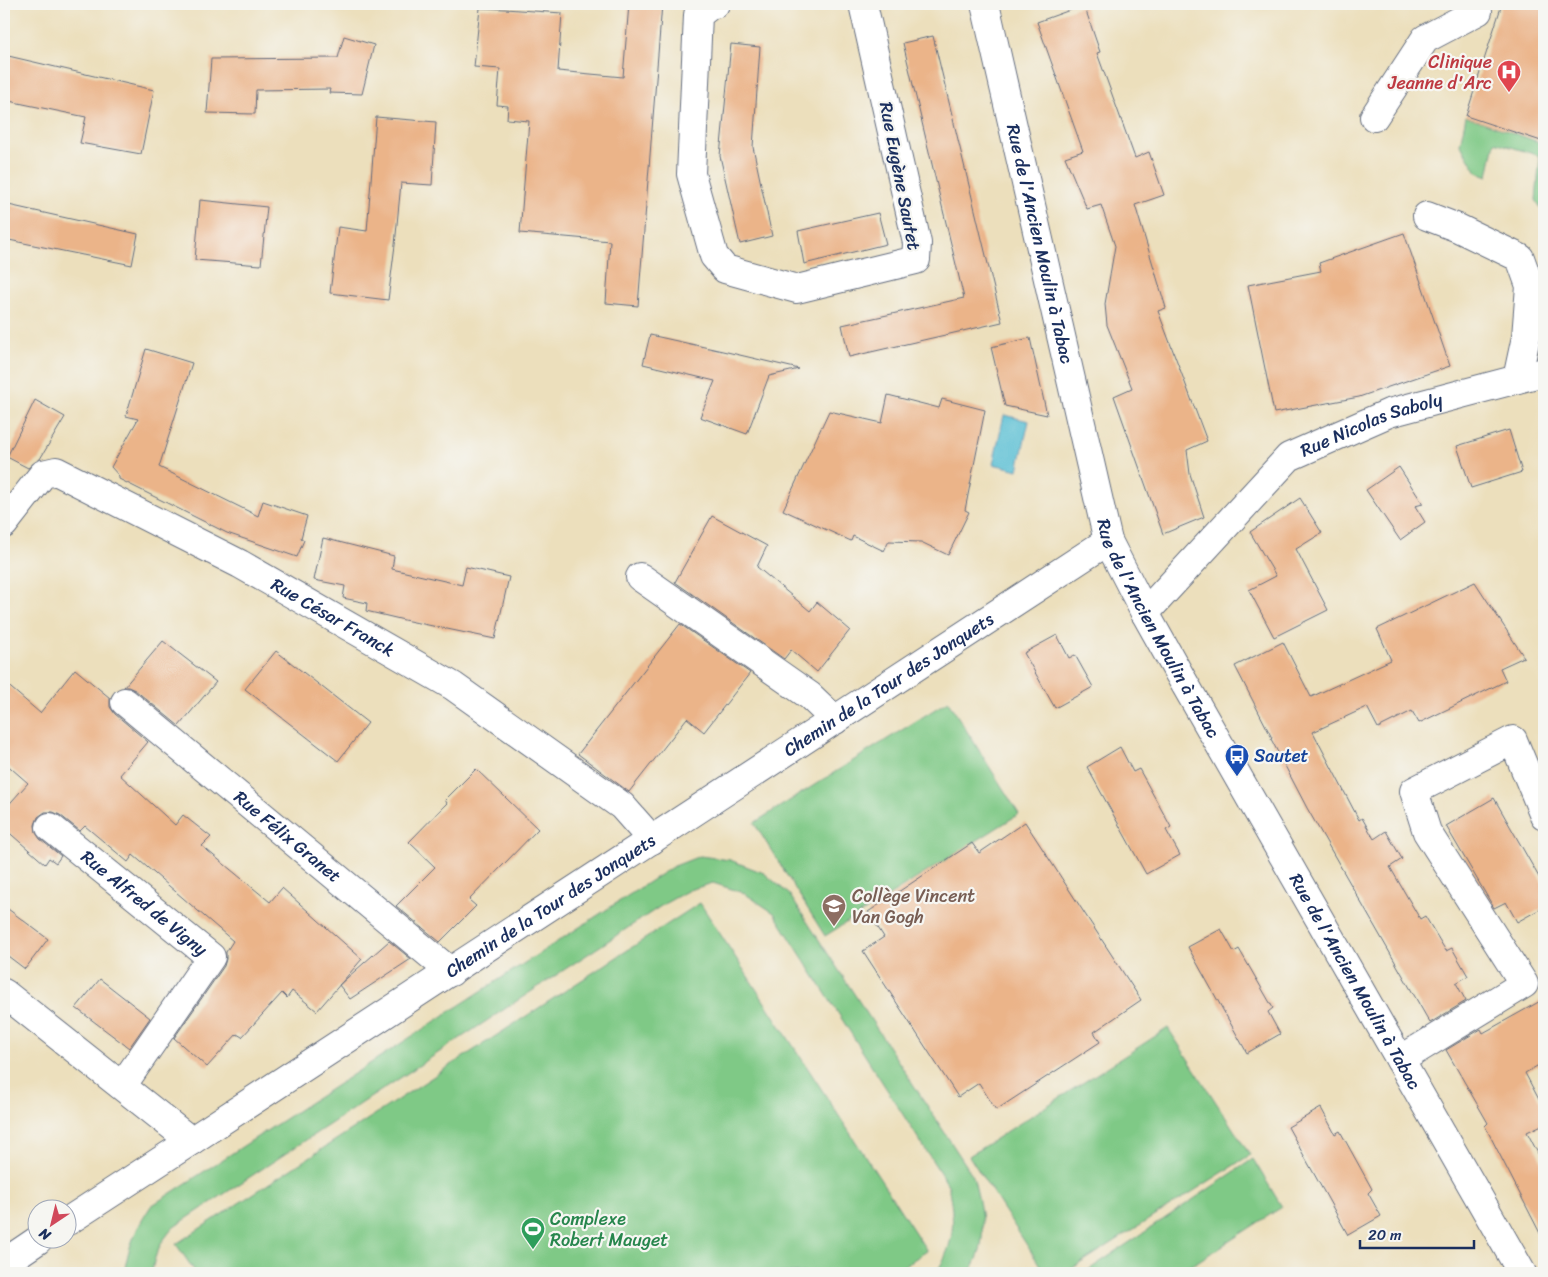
<svg xmlns="http://www.w3.org/2000/svg" width="1548" height="1277" font-family="Sriracha,sans-serif">
<rect width="100%" height="100%" fill="#f6f6f2"/>
<filter id="ink" filterUnits="userSpaceOnUse"><feTurbulence type="fractalNoise" baseFrequency=".02" numOctaves="2"/><feDisplacementMap in="SourceGraphic" scale="10" xChannelSelector="R" yChannelSelector="G"/><feConvolveMatrix kernelMatrix="1 2 1 2 8 2 1 2 1" color-interpolation-filters="sRGB"/></filter>
<filter id="wash" filterUnits="userSpaceOnUse"><feTurbulence type="fractalNoise" baseFrequency=".0096" numOctaves="4" result="noise"/><feDisplacementMap in="SourceGraphic" scale="20" xChannelSelector="R" yChannelSelector="G"/><feGaussianBlur stdDeviation="1.12" result="paint"/><feColorMatrix in="noise" values="0 0 0 0 0 0 0 0 0 0 0 0 0 0 0 0 0 1.4 0 .05"/><feComposite in="paint" operator="in"/></filter>
<g filter="url(#wash)">
<rect width="100%" height="100%" fill="#ecdfbc"/>
<path fill="#7fc986" stroke="#4d7c72" d="M1466,116L1544,144V213L1536,200L1540,156L1495,142L1488,176L1477,172L1460,144Z
M948,701L1019,814L825,936L754,823Z
M700,856L730,860L764,873L789,894L973,1176C981,1208 991,1244 969,1273H936C956,1242 955,1220 948,1185L774,913L744,893L713,883L689,890L664,904L174,1227C161,1241 154,1254 152,1273H124C129,1245 135,1230 151,1206L672,867Z
M700,903L927,1251L893,1273H196L176,1244Z
M1168,1028L1250,1155L1065,1273H1045L969,1156Z
M1253,1159L1282,1207L1180,1273H1084Z"/>
<path fill="#56bed3" stroke="#387698" d="M1004,415L1029,421L1018,470L993,464Z"/>
<g id="blocks">
<path fill="#ebb489" d="M629,4H662L638,306L606,303L610,241L520,233L529,121L507,119L508,106L497,105L500,69L474,67L480,8L505,9L562,13L558,71L623,77Z
M1502,4H1544V142L1466,116Z
M1084,5L1100,52L1097,53L1135,158L1149,152L1164,195L1135,205L1166,308L1158,311L1207,441L1187,450L1190,474L1204,517L1163,534L1114,396L1132,388L1107,325L1105,304L1115,246L1101,205L1087,209L1065,157L1083,151L1037,22Z
M344,36L374,45L362,94L329,93L330,89L256,90L255,114L207,113L211,59L338,58Z
M933,36L1002,322L849,357L842,325L964,298L903,43Z
M731,44L760,47L753,147L772,236L740,244L720,156Z
M4,55L154,90L141,154L80,143L86,117L4,100Z
M376,117L436,122L432,185L401,183L395,245L388,300L330,293L338,227L367,231Z
M200,200L267,207L261,265L195,260Z
M4,204L138,234L132,265L4,239Z
M878,213L886,244L804,264L798,231Z
M1404,233L1450,366L1359,397L1274,413L1248,285L1321,271L1319,263Z
M650,335L727,352L799,369L769,376L747,434L700,417L715,381L643,364Z
M1030,338L1047,415L1005,406L991,347Z
M146,349L192,363L159,467L258,516L263,501L307,516L301,538L304,540L297,557L227,533L119,479V476L111,467L138,419L126,416Z
M888,395L939,408L942,399L985,410L965,510L969,512L948,555L921,542L889,541L884,551L853,536L851,541L783,510L829,411L882,423Z
M35,400L65,417L40,459L28,468L7,457Z
M1509,430L1522,472L1471,488L1457,446Z
M1399,467L1423,504L1415,506L1425,522L1400,540L1366,490Z
M1300,498L1322,533L1296,549L1328,610L1274,637L1249,590L1276,576L1250,532Z
M712,516L767,546L757,567L810,611L817,602L850,630L817,672L791,650L784,659L675,582Z
M323,538L394,556L392,569L462,585L466,567L509,577L495,639L404,620L366,611L367,603L343,598L345,586L314,580Z
M1475,582L1524,657L1500,668L1506,681L1419,723L1412,711L1378,728L1367,707L1313,732L1359,820L1362,818L1374,839L1386,831L1402,859L1390,867L1420,919L1425,916L1446,951L1452,948L1468,976L1456,983L1466,1001L1430,1023L1307,808L1271,739L1272,738L1235,666L1283,642L1311,697L1391,660L1377,629Z
M680,624L750,673L704,732L687,718L629,792L578,754Z
M1057,635L1069,658L1075,655L1093,687L1055,708L1024,653Z
M163,641L216,682L179,726L135,690L128,687H124Z
M276,651L368,723L338,761L245,689Z
M75,669L110,698V707L115,714L148,742L120,775L175,825L183,815L211,837L202,846L270,902L282,888L362,959L317,1011L292,991L287,998L282,993L242,1037L237,1034L207,1067L174,1038L224,966L226,959V952L233,941L133,855L128,862L85,826L80,831L60,815L53,812H45L38,817L35,825L36,833L40,839L61,856L56,863L49,858L45,864L4,828V810L28,783L4,762V682L40,713Z
M1120,747L1133,772L1139,769L1171,827L1166,830L1180,855L1146,874L1087,767Z
M476,769L538,829L469,900L476,906L440,942L396,906L435,867L409,842L447,803L445,800Z
M1494,798L1544,886V907L1517,922L1506,902L1494,908L1446,826Z
M1025,822L1141,1000L1094,1032L1100,1042L996,1110L979,1083L958,1097L863,951L884,937L868,912L972,843L979,853Z
M4,906L48,939L25,969L4,953Z
M1221,929L1234,952L1239,949L1273,1008L1268,1012L1280,1034L1247,1053L1188,947Z
M389,941L411,959L350,999L339,985Z
M100,979L150,1018L129,1048L76,1008Z
M1544,999V1062L1525,1073L1544,1109V1124L1527,1132L1544,1165V1241L1485,1126L1488,1123L1446,1050L1481,1029L1483,1033Z
M1321,1108L1335,1134L1340,1131L1372,1189L1368,1193L1381,1216L1348,1235L1288,1127Z"/>
</g>
</g>
<g filter="url(#ink)">
<use href="#blocks" fill-opacity="0" stroke="#646d7f" stroke-width="1"/>
<g fill="none" stroke-linecap="round" stroke-linejoin="round">
<defs>
<g id="minor">
<path d="M715,4H712L698,15L691,174L714,256L725,269L797,289L916,260L917,243L863,4"/>
<path id="s1" d="M985,4L1108,541L1145,613L1178,672L1522,1273"/>
<path d="M1374,117L1425,39L1478,11"/>
<path d="M1427,216L1458,228L1520,258L1530,286L1526,337L1517,379"/>
<path id="s2" d="M4,524L43,474L56,471L240,564L453,686L622,806L652,840"/>
<path d="M640,577L810,696L835,720"/>
<path id="s3" d="M1145,613L1289,457L1389,413L1544,372"/>
<path id="s4" d="M125,702L451,972"/>
<path id="s5" d="M50,827L211,957L122,1086"/>
<path id="s6" d="M4,993L191,1141L1108,541"/>
<path d="M1400,1060L1524,984L1427,832L1414,791L1513,740L1544,815"/>
<path d="M68,1221L191,1141"/>
<path d="M4,1263L38,1240"/>
</g>
</defs>
<use href="#minor" stroke="#646d7f" stroke-width="30"/>
<use href="#minor" stroke="#fff" stroke-width="28"/>
</g>
</g>
<defs>
<symbol id="hospital-pin" viewBox="-11 -11 22 30"><path d="M0 17L-7.5 6A9.5 9.5 0 1 1 7.5 6Z" fill="#e0444e" stroke="#f6f6f2"/><path d="M-5-5h3v3.5h4V-5h3V5h-3V1.5h-4V5h-3Z" fill="#fff"/></symbol>
<symbol id="bus-pin" viewBox="-11 -11 22 30"><path d="M0 17L-7.5 6A9.5 9.5 0 1 1 7.5 6Z" fill="#1a4fb4" stroke="#f6f6f2"/><path d="M-5-6H5V4H4V6H2V4H-2V6H-4V4H-5ZM-3.5-4V0h7V-4ZM-3.5 1.2v1.5H-2V1.2ZM2 1.2v1.5H3.5V1.2Z" fill="#fff"/></symbol>
<symbol id="school-pin" viewBox="-11 -11 22 30"><path d="M0 17L-7.5 6A9.5 9.5 0 1 1 7.5 6Z" fill="#8d6e63" stroke="#f6f6f2"/><path d="M0-5L7-2L0 1L-7-2ZM-4 1L0 2.5L4 1V4Q0 6-4 4Z" fill="#fff"/></symbol>
<symbol id="stadium-pin" viewBox="-11 -11 22 30"><path d="M0 17L-7.5 6A9.5 9.5 0 1 1 7.5 6Z" fill="#2e9e5b" stroke="#f6f6f2"/><path d="M0-5a6.5 5 0 1 0 0 10a6.5 5 0 1 0 0-10ZM-3.5-1.8h7v3.6h-7Z" fill="#fff"/></symbol>
</defs>
<g fill-rule="evenodd">
<use href="#hospital-pin" x="1495" y="58" width="28" height="38"/>
<use href="#bus-pin" x="1223" y="742" width="28" height="38"/>
<use href="#school-pin" x="820" y="892" width="28" height="38"/>
<use href="#stadium-pin" x="519" y="1215" width="28" height="38"/>
</g>
<g text-anchor="middle" stroke-width="4.5" stroke-linejoin="round" paint-order="stroke">
<g font-size="18" fill="#be3a42" stroke="#f6f6f2" text-anchor="end">
<text x="1492" y="68">Clinique<tspan x="1492" dy="21">Jeanne d'Arc</tspan></text>
</g>
<g font-size="18" fill="#1b2f5e" stroke="#f6f6f2">
<text transform="translate(900 176) rotate(79)" y="6">Rue Eugène Sautet</text>
<text dy="6" stroke="none"><textPath href="#s1" startOffset="246">Rue de l'Ancien Moulin à Tabac</textPath></text>
<text dy="6" stroke="none"><textPath href="#s3" startOffset="301">Rue Nicolas Saboly</textPath></text>
<text dy="6" stroke="none"><textPath href="#s2" startOffset="390">Rue César Franck</textPath></text>
<text dy="6" stroke="none"><textPath href="#s1" startOffset="651">Rue de l'Ancien Moulin à Tabac</textPath></text>
<text dy="6" stroke="none"><textPath href="#s6" startOffset="1072">Chemin de la Tour des Jonquets</textPath></text>
<text dy="6" stroke="none"><textPath href="#s4" startOffset="211">Rue Félix Granet</textPath></text>
<text dy="6" stroke="none"><textPath href="#s5" startOffset="121">Rue Alfred de Vigny</textPath></text>
<text dy="6" stroke="none"><textPath href="#s6" startOffset="668">Chemin de la Tour des Jonquets</textPath></text>
<text dy="6" stroke="none"><textPath href="#s1" startOffset="1056">Rue de l'Ancien Moulin à Tabac</textPath></text>
</g>
<g font-size="18" fill="#164399" stroke="#f6f6f2" text-anchor="start">
<text x="1254" y="762">Sautet</text>
</g>
<g font-size="18" fill="#785e54" stroke="#f6f6f2" text-anchor="start">
<text x="852" y="902">Collège Vincent<tspan x="852" dy="21">Van Gogh</tspan></text>
</g>
<g font-size="18" fill="#27864d" stroke="#f6f6f2" text-anchor="start">
<text x="550" y="1225">Complexe<tspan x="550" dy="21">Robert Mauget</tspan></text>
</g>
</g>
<rect width="1548" height="1277" fill="none" stroke="#f6f6f2" stroke-width="20"/>
<g transform="translate(52 1224) rotate(215)"><circle r="24" fill="#f6f6f2" stroke="#9ea6b7"/>
<path d="M0-4L9 19L0 12L-9 19Z" fill="#d1495b"/>
<text y="-8" font-size="14" font-weight="bold" text-anchor="middle" fill="#1b2f5e">N</text>
</g>
<path d="M1360 1240v8h114v-8" fill="none" stroke="#1b2f5e" stroke-width="2.5"/>
<text x="1368" y="1240" font-size="15" fill="#1b2f5e" stroke="#f6f6f2" stroke-width="4" paint-order="stroke">20 m</text>
</svg>
